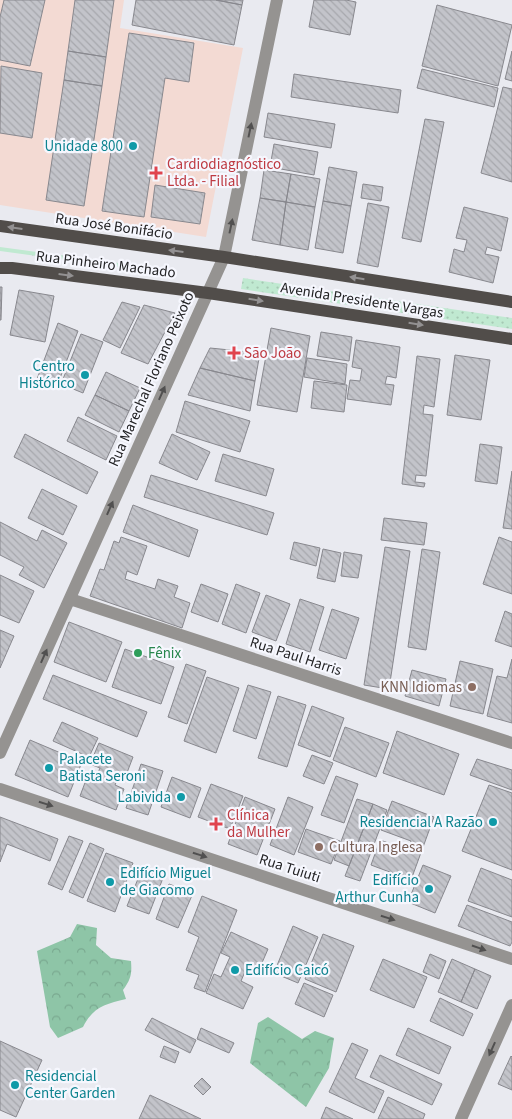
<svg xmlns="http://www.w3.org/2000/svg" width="512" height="1119" font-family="'Source Sans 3',sans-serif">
<defs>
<pattern id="grass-tufts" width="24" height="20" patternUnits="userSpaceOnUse" patternTransform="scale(1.25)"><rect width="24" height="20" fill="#c0e9d1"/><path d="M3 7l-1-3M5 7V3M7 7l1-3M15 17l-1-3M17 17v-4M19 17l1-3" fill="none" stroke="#a5c8b3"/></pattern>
<pattern id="forest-crowns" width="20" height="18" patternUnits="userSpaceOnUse" patternTransform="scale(1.25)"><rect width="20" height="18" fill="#8ec5a7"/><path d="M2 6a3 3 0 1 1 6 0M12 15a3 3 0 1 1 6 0" fill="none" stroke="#7aa990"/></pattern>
<pattern id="park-dots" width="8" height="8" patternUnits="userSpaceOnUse" patternTransform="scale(1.25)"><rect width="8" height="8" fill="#c0e9d1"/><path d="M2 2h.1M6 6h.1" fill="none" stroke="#a5c8b3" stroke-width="1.8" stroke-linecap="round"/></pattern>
<pattern id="building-back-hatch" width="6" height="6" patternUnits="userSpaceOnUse" patternTransform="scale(1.25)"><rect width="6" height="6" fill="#c3c4ca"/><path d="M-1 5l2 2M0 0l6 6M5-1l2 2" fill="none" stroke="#a7a8ad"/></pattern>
</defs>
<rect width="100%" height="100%" fill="#e9eaf0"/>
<path fill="#f3dad3" d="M0,0H124L120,28L243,48L206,237L0,205Z"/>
<path fill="url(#grass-tufts)" d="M0,247L148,267L147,271L0,251Z"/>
<path fill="url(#forest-crowns)" d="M77,924L97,928L96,945L111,958L131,961C132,974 131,979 123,990L126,999C105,1004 93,1007 83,1027L58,1038L50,1027L37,951L70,937Z
M268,1017L302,1039L315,1031L334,1038L329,1068L306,1107L250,1063L258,1023Z"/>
<path fill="url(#park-dots)" d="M243,278L512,318V329L241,289Z"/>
<path fill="url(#building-back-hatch)" stroke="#88888e" d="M4,0H45L30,66L0,60V17Z
M75,0H114L106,57L68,51Z
M136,0H216L242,5L234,45L132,25Z
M216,0H243L242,5Z
M314,0H346L356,2L350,35L309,27Z
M437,5L512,25L498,86L422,66Z
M129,33L194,43L189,82L165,78L144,217L102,211Z
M68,51L106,57L102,86L64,80Z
M512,51V81L505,79Z
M1,66L42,73L32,138L0,133Z
M422,69L498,88L494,107L417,88Z
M294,74L401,90L398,113L291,97Z
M64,80L102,86L84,206L46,200Z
M503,87L512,89V182L481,173Z
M268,113L335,124L331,148L264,137Z
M425,119L444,122L421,242L402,238Z
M274,144L318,152L314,175L270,167Z
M329,167L357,172L351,206L323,201Z
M264,170L291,174L286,202L260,198Z
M291,174L320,179L315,207L286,202Z
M363,184L383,187L381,201L361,198Z
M155,185L205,193L200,224L151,217Z
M260,198L286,202L280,245L252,240Z
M323,201L351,206L343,253L315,248Z
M286,202L315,207L308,250L280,245Z
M368,203L389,207L378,267L357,263Z
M464,207L508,218L501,251L487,247L485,254L499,257L493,283L449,272L454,249L464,252L467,240L456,238Z
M0,287H2L1,320H0Z
M19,290L54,296L45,342L10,335Z
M122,302L140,307L120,348L103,340Z
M144,305L175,313L148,364L121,353Z
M58,323L78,331L57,386L37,379Z
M271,328L310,336L297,412L257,405Z
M321,332L352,337L349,361L317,356Z
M81,334L103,342L83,393L61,384Z
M356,340L400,347L396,378L387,376L385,384L394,385L391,405L347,399L350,380L360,381L362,369L352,367Z
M210,348L260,353L255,381L200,368Z
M455,355L490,360L481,420L447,415Z
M417,356L440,359L434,407L424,405L423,414L433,415L426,476L416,475L415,482L425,483L424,487L402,484Z
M307,358L347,364L345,384L304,377Z
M200,368L255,381L250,411L188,395Z
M106,372L140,388L129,411L95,395Z
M314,381L347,385L344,412L311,408Z
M95,395L129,411L119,432L85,415Z
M185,401L250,421L240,452L176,432Z
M78,417L117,436L106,460L67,441Z
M25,434L98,472L87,494L14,457Z
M172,434L210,452L197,480L159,463Z
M480,444L502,447L497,484L475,481Z
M223,454L274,469L266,496L215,481Z
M512,471V529L503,528Z
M151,475L274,513L267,535L144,497Z
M42,489L77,506L63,535L28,518Z
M133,505L198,530L189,557L123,532Z
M384,518L427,523L424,545L381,540Z
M0,522L37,541L42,530L67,543L44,588L19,575L24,567L0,555Z
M121,537L147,546L137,575L127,571L125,579L155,589L158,579L178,586L174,597L190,603L182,628L90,596L100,569L104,570L114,541L119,543Z
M499,537L512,542V594L483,584Z
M294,542L320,548L316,566L290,559Z
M385,547L410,551L389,689L364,685Z
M323,549L341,553L335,582L317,578Z
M422,549L440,552L426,650L408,647Z
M344,552L362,555L358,578L341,576Z
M0,575L34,591L19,623L0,615Z
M201,584L228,594L218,622L191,612Z
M236,584L260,593L246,633L222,624Z
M266,595L290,604L276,641L252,632Z
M300,599L324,607L310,652L286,644Z
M332,609L359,618L346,659L319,650Z
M505,611L512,614V647L495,641Z
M69,622L122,642L106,682L54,662Z
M0,630L14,636L0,668Z
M125,649L174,667L161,704L112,687Z
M512,659V723L487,716L497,676L507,678Z
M460,661L493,669L483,714L450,706Z
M186,664L206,671L187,724L168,717Z
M412,670L446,679L439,706L405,696Z
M53,675L147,712L137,737L43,699Z
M207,677L239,688L216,753L184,741Z
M248,685L271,692L256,739L233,731Z
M278,696L306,705L287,767L258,758Z
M312,706L344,718L330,757L298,745Z
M62,722L98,738L89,757L53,741Z
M345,727L389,743L376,777L333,760Z
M397,731L459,754L444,795L383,773Z
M30,740L82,762L68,797L15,775Z
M99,743L133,757L125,778L119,775L115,785L124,789L116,810L80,796L89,772L97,775L100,768L90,764Z
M312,755L333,763L324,784L303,776Z
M477,759L512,770V790L470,775Z
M141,764L163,771L148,815L126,808Z
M336,776L358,784L344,823L321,815Z
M172,777L201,788L190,818L161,807Z
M211,784L243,796L230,829L198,817Z
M489,785L512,793V870L462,851Z
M245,797L275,809L257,855L228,844Z
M288,797L313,807L294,855L270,845Z
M357,799L373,804L349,866L334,860Z
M392,801L434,817L411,880L371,865L380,840L408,850L411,841L381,830Z
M373,804L387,810L360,881L345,876Z
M0,817L58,839L50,861L7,844L0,862Z
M306,829L340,841L331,864L298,852Z
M69,836L83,841L62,890L48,884Z
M90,843L104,849L83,898L69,892Z
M106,853L133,863L115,912L87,901Z
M423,865L451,876L435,913L408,902Z
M481,868L512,880V917L468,901Z
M142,869L163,878L149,914L127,906Z
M169,884L193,893L178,928L156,919Z
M202,896L237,910L205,992L194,988L199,975L186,970L199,937L188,932Z
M467,905L512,922V942L510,946L458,926Z
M293,926L318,937L298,983L274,973Z
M231,932L268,949L258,972L247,967L241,981L253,987L243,1009L206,993L214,974L221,977L230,957L221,953Z
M323,934L354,946L336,992L305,979Z
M430,954L446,961L439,979L423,972Z
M383,959L427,977L414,1008L370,990Z
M452,959L475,969L461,1002L438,992Z
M475,969L491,976L477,1009L461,1002Z
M304,983L333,995L324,1017L295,1004Z
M440,998L473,1014L463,1036L430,1021Z
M152,1018L196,1040L190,1053L145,1030Z
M201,1028L234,1043L229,1053L197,1039Z
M408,1028L451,1047L439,1074L396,1055Z
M0,1041L42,1060L16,1117L0,1110Z
M352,1043L368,1050L355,1078L384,1091L374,1113L329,1092Z
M164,1046L179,1052L175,1063L160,1057Z
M380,1055L442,1084L432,1105L370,1077Z
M511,1056L512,1057V1090L498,1084Z
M202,1078L211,1087L203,1095L194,1086Z
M150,1095L201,1119H139Z
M388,1097L425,1114L423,1119H378Z
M326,1107L353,1119H321Z"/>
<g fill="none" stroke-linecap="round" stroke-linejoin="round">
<path stroke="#959391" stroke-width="12" d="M70,599L512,743
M0,753L224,257L277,0
M0,789L512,959
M461,1119L512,1005"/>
<path stroke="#514d4a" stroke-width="12" d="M0,226L224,257L512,302
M0,268H12L208,293L512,339"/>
</g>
<defs><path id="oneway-solid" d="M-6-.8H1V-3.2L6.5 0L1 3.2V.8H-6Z" transform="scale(1.25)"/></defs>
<g fill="#515050">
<use href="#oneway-solid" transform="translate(250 130) rotate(-78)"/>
<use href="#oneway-solid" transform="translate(231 226) rotate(-78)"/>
<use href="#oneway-solid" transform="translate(162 393) rotate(-66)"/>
<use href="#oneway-solid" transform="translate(110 508) rotate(-66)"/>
<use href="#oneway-solid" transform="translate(44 656) rotate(-66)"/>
<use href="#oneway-solid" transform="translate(46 804) rotate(18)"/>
<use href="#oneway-solid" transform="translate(200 855) rotate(18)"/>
<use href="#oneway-solid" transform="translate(388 918) rotate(18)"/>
<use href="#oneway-solid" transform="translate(479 948) rotate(19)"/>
<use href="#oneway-solid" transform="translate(492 1049) rotate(114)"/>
</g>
<g fill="#939192">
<use href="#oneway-solid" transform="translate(15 228) rotate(-172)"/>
<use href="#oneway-solid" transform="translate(176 251) rotate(-173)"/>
<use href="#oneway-solid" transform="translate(66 275) rotate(7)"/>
<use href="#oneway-solid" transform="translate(357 278) rotate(-171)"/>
<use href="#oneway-solid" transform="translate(256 300) rotate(9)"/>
<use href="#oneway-solid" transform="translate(416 324) rotate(9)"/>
</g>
<g fill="#0f9aa8" stroke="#f6f7fe" stroke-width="2">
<circle cx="133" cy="146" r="5"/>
<circle cx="85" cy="375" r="5"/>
<circle cx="49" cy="768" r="5"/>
<circle cx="181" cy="797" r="5"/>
<circle cx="493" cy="822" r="5"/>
<circle cx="110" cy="882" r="5"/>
<circle cx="429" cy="889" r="5"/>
<circle cx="235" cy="970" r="5"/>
<circle cx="15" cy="1085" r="5"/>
</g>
<g fill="#e0444e" stroke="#f6f7fe" stroke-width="2">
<path d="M153.5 165.5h5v5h5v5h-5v5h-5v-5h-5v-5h5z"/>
<path d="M231.5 345.5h5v5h5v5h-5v5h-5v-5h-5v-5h5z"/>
<path d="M213.5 816.5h5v5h5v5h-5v5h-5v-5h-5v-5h5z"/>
</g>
<circle fill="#2e9e5b" stroke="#f6f7fe" stroke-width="2" cx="138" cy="653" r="5"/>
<g fill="#8d6e63" stroke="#f6f7fe" stroke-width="2">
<circle cx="472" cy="687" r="5"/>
<circle cx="319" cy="847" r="5"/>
</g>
<g text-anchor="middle" stroke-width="4.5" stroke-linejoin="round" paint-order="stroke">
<g font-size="15" fill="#0d838f" stroke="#f6f7fe" text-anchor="end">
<text x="123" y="151">Unidade 800</text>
<text x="75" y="371">Centro<tspan x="75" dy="17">Histórico</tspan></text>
<text x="59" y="764" text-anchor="start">Palacete<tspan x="59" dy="17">Batista Seroni</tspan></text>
<text x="171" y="802">Labivida</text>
<text x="483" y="827">Residencial A Razão</text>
<text x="120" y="878" text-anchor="start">Edifício Miguel<tspan x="120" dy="17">de Giacomo</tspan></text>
<text x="419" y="885">Edifício<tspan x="419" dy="17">Arthur Cunha</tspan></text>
<text x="245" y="975" text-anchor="start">Edifício Caicó</text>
<text x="25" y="1081" text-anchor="start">Residencial<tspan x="25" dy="17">Center Garden</tspan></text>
</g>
<g font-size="15" fill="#be3a42" stroke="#f6f7fe" text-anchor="start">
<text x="167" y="169">Cardiodiagnóstico<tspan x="167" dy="17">Ltda. - Filial</tspan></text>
<text x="244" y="358">São João</text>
<text x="227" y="820">Clínica<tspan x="227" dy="17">da Mulher</tspan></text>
</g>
<g font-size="15" fill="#232325" stroke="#f6f7fe">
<text transform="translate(114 226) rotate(8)" y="5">Rua José Bonifácio</text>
<text transform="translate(106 264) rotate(7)" y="5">Rua Pinheiro Machado</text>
<text transform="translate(362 300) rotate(9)" y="5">Avenida Presidente Vargas</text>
<text transform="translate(151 379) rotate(-66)" y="5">Rua Marechal Floriano Peixoto</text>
<text transform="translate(296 656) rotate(18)" y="5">Rua Paul Harris</text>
<text transform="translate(290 868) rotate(18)" y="5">Rua Tuiuti</text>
</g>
<g font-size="15" fill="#27864d" stroke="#f6f7fe" text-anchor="start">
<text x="148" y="658">Fênix</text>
</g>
<g font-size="15" fill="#785e54" stroke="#f6f7fe" text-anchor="end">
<text x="462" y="692">KNN Idiomas</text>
<text x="329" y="852" text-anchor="start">Cultura Inglesa</text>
</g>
</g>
</svg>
